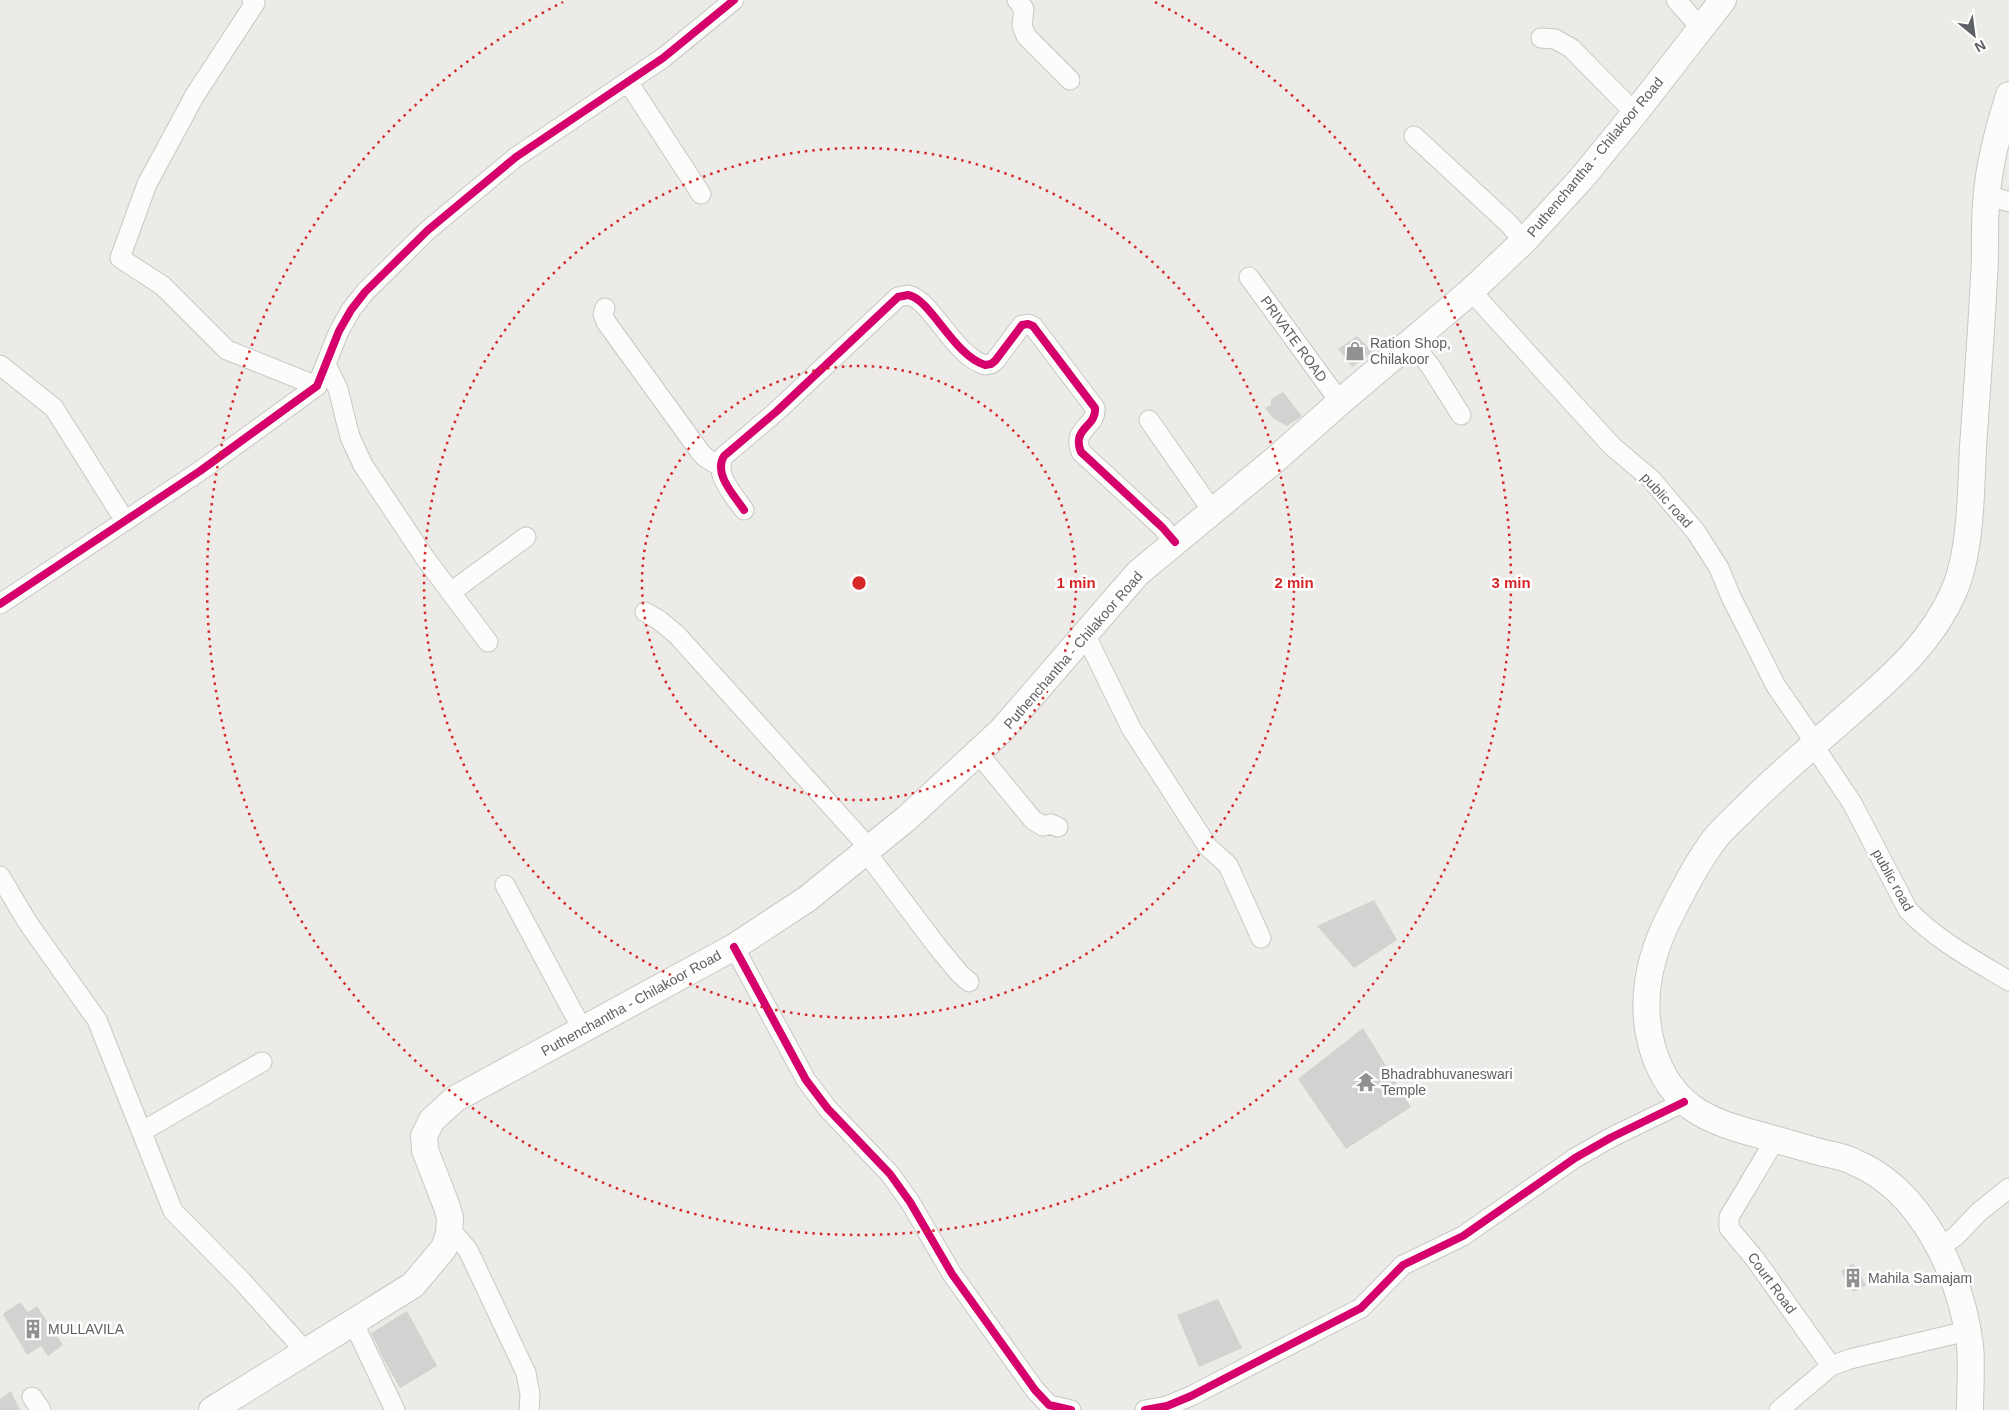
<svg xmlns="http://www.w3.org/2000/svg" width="2009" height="1410" font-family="Arial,sans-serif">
<rect width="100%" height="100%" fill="#ecebe7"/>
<path fill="#d3d2d0" d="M1357,336L1373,352L1352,367L1338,349Z
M1283,392L1302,416L1287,426L1273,418L1265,408L1271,405V399Z
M1374,900L1397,940L1354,968L1317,926Z
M1363,1028L1411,1107L1346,1149L1298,1079Z
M1853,1263L1866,1285L1853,1292L1841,1271Z
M1218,1299L1242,1348L1199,1367L1177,1315Z
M20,1302L28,1312L37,1306L63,1345L48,1356L41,1346L27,1355L3,1314Z
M407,1311L437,1366L400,1388L385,1362L371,1333Z
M11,1391L20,1410H0V1399Z"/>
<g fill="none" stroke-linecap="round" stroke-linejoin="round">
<defs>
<path id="street" d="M252,0L255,3L195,95L147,184L120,258L163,286L227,350L317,386
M1017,0L1024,9L1022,25L1026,36L1070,80
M1676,0L1701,28
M1541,38L1555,39L1571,48L1635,113
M628,82L701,194
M1414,136L1509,224L1524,241
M1987,195L2009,202
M1249,277L1340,402
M1471,291L1612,446L1651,479L1696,532L1719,568L1731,597L1776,686L1816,744
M605,308L603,314L606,322L701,453L706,458L720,466
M1411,342L1431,367L1461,415
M0,365L54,408L125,521
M327,366L338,389L350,437L363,465L425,558L488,642
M1149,420L1213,512
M744,510C734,495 713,474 724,456L777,411L898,297L908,295C931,299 953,355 985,365L991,364L995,361L1022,325L1028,324L1033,326L1095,408C1097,427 1071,428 1081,452L1162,527L1175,542
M451,592L526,537
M0,604L200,471L317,386L339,331L351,310L365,292L428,230L516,157L663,58L734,0
M645,612L659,620L677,635L870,849
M1085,634L1131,728L1208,847L1228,865L1261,938
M1814,746L1852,803L1908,910C1936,940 1974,960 2009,981
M978,753L1033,820L1043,826L1051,824L1058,827
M866,852L936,945L959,973L969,982
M0,876L28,923L97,1020L173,1211L240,1279L306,1352
M505,885L582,1029
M734,947L806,1080L828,1109L890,1174L910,1202L952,1274L1035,1390L1049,1405L1071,1410
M148,1128L262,1062
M1775,1140L1729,1217V1228L1755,1259L1831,1366
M449,1234L458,1238L468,1250L526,1373L530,1394L529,1410
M1939,1248L1956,1236L1979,1212L2009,1188
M353,1322L395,1410
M32,1397L41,1410
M1145,1410L1167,1406L1191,1396L1361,1308L1403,1265L1463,1236L1575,1158L1612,1137L1684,1102
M1779,1410L1831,1366L1850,1359L1967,1331"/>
<path id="secondary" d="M212,1410L413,1285L444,1248L449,1234L450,1218L447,1207L425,1150L424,1136L432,1120L455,1099L734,947L807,899L907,818L1002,730L1138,573L1277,458L1340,402L1471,291L1524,241L1581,179L1635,113L1723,0
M1970,1410C1970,1389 1972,1366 1970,1345C1961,1276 1922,1190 1854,1162C1844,1157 1833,1155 1823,1153C1802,1147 1781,1141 1760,1135C1707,1121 1671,1107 1653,1050C1638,1001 1650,953 1673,910C1685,886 1698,861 1714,840C1722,829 1733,820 1742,811C1778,774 1818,742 1856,708C1895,674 1933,640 1954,591C1971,552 1971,491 1973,447C1977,391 1981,334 1984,278C1986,254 1984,229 1986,205C1988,167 1998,131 2009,95"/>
</defs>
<use href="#street" stroke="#c8c7c7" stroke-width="21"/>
<use href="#secondary" stroke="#c7c7c8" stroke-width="28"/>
<use href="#street" stroke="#fcfcfb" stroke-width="19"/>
<use href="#secondary" stroke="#fcfcfb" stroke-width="26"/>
<defs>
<path id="cycleway" d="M744,510C734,495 713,474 724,456L777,411L898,297L908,295C931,299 953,355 985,365L991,364L995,361L1022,325L1028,324L1033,326L1095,408C1097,427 1071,428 1081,452L1162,527L1175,542
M0,604L200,471L317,386L339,331L351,310L365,292L428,230L516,157L663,58L734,0
M734,947L806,1080L828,1109L890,1174L910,1202L952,1274L1035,1390L1049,1405L1071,1410
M1145,1410L1167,1406L1191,1396L1361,1308L1403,1265L1463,1236L1575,1158L1612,1137L1684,1102"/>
</defs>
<use href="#cycleway" stroke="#fff" stroke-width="11"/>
<use href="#cycleway" stroke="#d6006c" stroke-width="8"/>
</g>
<g fill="none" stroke="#d62828" stroke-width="2.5" stroke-dasharray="2.5 5">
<circle cx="859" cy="583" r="217"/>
<circle cx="859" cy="583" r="435"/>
<path d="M1155 2A652 652 0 1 1 563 2"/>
</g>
<defs>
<symbol id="shop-bare" viewBox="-9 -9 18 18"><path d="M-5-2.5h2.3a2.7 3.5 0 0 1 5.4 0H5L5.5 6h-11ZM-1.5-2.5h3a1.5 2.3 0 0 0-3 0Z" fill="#8f9192" stroke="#fff" stroke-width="2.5" paint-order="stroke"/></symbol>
<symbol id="temple-bare" viewBox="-9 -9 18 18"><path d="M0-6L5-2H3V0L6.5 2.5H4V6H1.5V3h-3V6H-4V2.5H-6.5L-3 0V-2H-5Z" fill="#8f9192" stroke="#fff" stroke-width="2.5" paint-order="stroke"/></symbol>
<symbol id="building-bare" viewBox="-9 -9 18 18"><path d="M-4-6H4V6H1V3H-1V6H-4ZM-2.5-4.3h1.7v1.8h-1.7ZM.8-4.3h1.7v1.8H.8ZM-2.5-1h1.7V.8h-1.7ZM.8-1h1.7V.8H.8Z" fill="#8f9192" stroke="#fff" stroke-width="2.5" paint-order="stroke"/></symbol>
</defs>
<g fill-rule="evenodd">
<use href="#shop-bare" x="1341" y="337" width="28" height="28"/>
<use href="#temple-bare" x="1352" y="1068" width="28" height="28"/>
<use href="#building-bare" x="1839" y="1264" width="28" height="28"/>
<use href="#building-bare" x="19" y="1315" width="28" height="28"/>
</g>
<g text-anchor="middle" stroke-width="5" stroke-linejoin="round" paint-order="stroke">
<g font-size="14" fill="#5d6064" stroke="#fff">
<text transform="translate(1595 157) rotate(-50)" y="5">Puthenchantha - Chilakoor Road</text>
<text transform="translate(1294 339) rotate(54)" y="5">PRIVATE ROAD</text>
<text transform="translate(1667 500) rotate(48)" y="5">public road</text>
<text transform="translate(1073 650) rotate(-49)" y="5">Puthenchantha - Chilakoor Road</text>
<text transform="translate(1893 880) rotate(61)" y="5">public road</text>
<text transform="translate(631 1003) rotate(-29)" y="5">Puthenchantha - Chilakoor Road</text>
<text transform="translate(1772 1283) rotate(54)" y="5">Court Road</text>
</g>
<g font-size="14" fill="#5d6064" stroke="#fff" text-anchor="start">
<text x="1370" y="348">Ration Shop,<tspan x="1370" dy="16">Chilakoor</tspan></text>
<text x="1381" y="1079">Bhadrabhuvaneswari<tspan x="1381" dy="16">Temple</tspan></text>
<text x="1868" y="1283">Mahila Samajam</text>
<text x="48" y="1334">MULLAVILA</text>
</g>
</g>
<circle cx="859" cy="583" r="8" fill="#d62828" stroke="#fff" stroke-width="2.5"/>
<g font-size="15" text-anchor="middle" font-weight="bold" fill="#d62828" stroke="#fff" stroke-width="5" stroke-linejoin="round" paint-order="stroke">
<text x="1076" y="588">1 min</text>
<text x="1294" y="588">2 min</text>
<text x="1511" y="588">3 min</text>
</g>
<g transform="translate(1974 35) rotate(151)" stroke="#ffffff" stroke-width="4" paint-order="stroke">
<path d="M0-4L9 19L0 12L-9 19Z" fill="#5d6064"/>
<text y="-8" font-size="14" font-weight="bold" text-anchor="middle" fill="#5d6064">N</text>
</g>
</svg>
